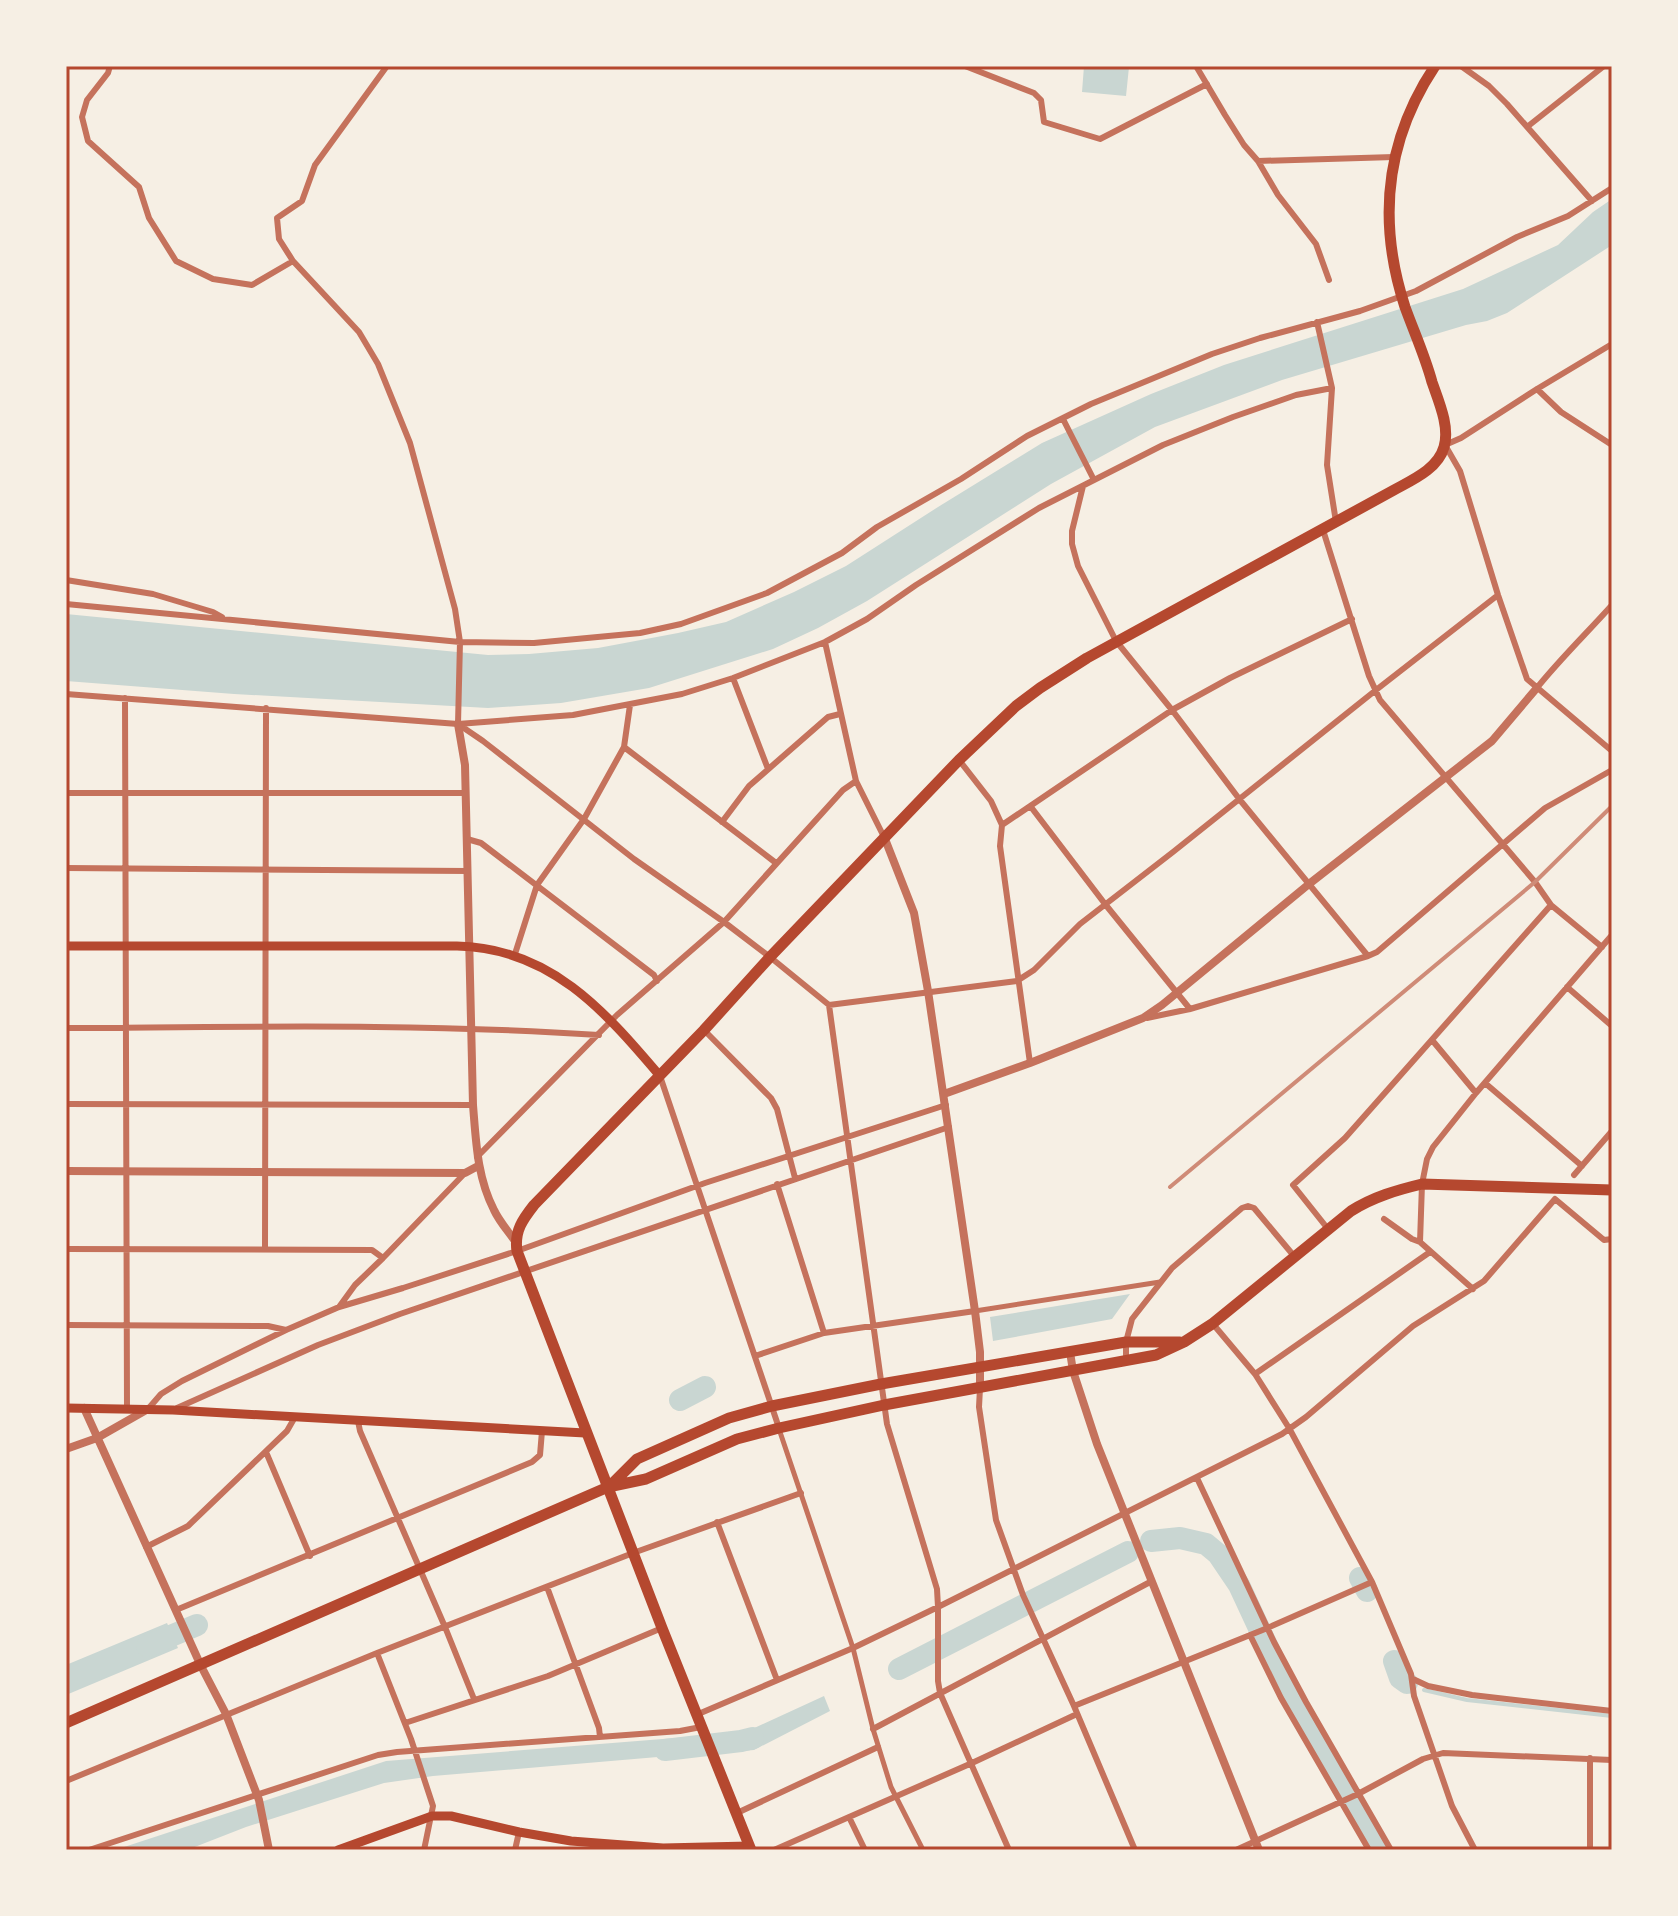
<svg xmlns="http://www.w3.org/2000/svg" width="1678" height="1916" font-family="'Archivo Narrow',sans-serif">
<rect width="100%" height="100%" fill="#f6efe4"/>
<path fill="#c9d6d2" d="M1084,66L1129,67L1126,96L1082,92Z
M1612,199V245L1507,313L1487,321L1466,325L1282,380L1155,427L1051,484L867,601L818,628L773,649L649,688L561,703L488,708L234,694L66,681V614L488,655L529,654L598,648L678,633L726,622L794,592L846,566L938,507L1042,443L1151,394L1224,365L1463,289L1558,245L1593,212Z
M1130,1294L1112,1319L993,1341L990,1317Z
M167,1623L178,1648L66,1695V1665Z
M824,1696L830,1711L754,1750L731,1752L723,1734L750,1730Z
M688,1737L693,1754L433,1776L384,1783L246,1827L187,1850H115L386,1761Z"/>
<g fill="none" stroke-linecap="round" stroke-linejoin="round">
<path stroke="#c9d6d2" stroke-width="4" d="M1424,1690L1467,1700L1612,1716"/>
<path stroke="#c9d6d2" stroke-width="22" d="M680,1400L705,1387
M1151,1541L1180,1538L1206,1544L1218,1554L1239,1585L1284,1682L1379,1850
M1360,1578L1367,1591
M147,1646L197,1625
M1394,1661L1400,1678L1407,1683
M899,1669L1128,1552
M665,1750L741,1741L753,1738"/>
<path stroke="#c5725c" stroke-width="5" d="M975,1311L1160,1282
M779,1429L853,1648L873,1729L891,1787L923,1850"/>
<path stroke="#c5725c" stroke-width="6" d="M110,66L108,73L87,100L82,117L88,141L139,187L149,218L176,261L213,279L252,285L293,261L359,332L378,364L410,443L455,609L460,642L458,724
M965,66L1034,93L1041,100L1044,122L1100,139L1207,84
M1196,66L1225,115L1244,145L1258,161L1278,195L1316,244L1329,280
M1461,66L1489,86L1507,104L1592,201
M1527,127L1604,66
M1258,161L1394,157
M293,261L279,239L277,218L302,201L315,165L387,66
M1317,322L1332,388L1327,465L1336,522
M1612,344L1537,389L1461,438L1445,445L1460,471L1498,595L1527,679L1612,751
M1537,389L1561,412L1612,445
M1063,419L1094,480
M1083,486L1072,531V544L1078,566L1116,641L1172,710L1240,800L1368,956
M1323,530L1369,676L1380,700L1535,882L1551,905L1602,947
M66,580L153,594L213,612L222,617
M66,604L460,642L534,643L640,633L681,624L767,593L842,553L877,527L961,479L1027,436L1091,404L1212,354L1260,338L1360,311L1416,291L1517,237L1568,216L1612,188
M825,642L856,781L885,839
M733,678L768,769
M1536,689C1560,659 1587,633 1612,605
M66,694L458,724L573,715L682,694L733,678L825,642L867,619L916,585L1039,508L1163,445L1233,417L1296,395L1332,388
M125,698L127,1409
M630,705L624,747L776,863
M458,724L483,741L634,859L724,922L770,957L829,1005L887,1424L937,1589L938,1607V1681L940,1693L1009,1850
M959,760L991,801L1002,825L1000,846L1030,1063
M66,793H466
M1031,807L1105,904L1190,1009
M722,822L749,786L828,717L840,714
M1002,825L1172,710L1230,678L1352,619
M467,839L481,843L654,975L657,981
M66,868L468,871
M514,957L537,885L584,819L624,747
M1567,987L1612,1026
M829,1005L1017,981L1034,970L1080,924L1173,852L1376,690L1498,595
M1147,1018L1190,1009L1368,956L1377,952L1545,808L1612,770
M66,1028C244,1027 422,1023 599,1035
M704,1030L771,1098L777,1109L795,1178
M1432,1040L1476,1093
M660,1076L779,1428
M1485,1083L1582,1166
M66,1104L473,1105
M477,1157L617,1015L724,922L843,790L856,781
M1574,1175L1612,1131
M777,1184L824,1333
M1384,1219L1412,1239L1420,1242
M1328,1229L1293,1185L1345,1138L1551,905
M66,1249L372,1250L383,1258
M265,1249L266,708
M1473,1289L1420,1242L1422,1184L1427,1159L1433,1147L1476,1093L1612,935
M339,1307L355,1285L383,1258L465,1173
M1213,1324L1255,1374L1289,1428L1372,1582L1411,1674L1414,1696L1452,1806L1475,1850
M66,1325L268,1326L286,1330
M755,1356L824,1333L975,1311
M1126,1361V1342L1132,1319L1172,1268L1242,1208L1248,1206L1254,1208L1294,1256
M1255,1374L1430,1252
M980,1388L979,1407L996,1520L1023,1595L1074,1706
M177,1408L318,1345L400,1314L949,1127
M148,1409L161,1394L182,1381L286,1330L339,1307L403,1288L517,1251L705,1183L946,1105
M358,1421L360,1431L445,1627L474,1699
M266,1452L310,1556
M1197,1478L1274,1642L1306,1702L1391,1850
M717,1522L777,1680
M146,1547L188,1526L287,1431L295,1417
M547,1587L599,1728L600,1737
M176,1610L532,1462L540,1455L542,1431
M1250,1635L1281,1698L1369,1850
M377,1653L411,1739L433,1806L424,1850
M1413,1679L1428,1686L1472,1695L1612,1711
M696,1715L853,1648L938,1607L1282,1434L1306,1417L1413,1326L1484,1281L1555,1199L1604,1240L1612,1239
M405,1723L548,1676L662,1628
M873,1729L1152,1581
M66,1781L377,1653L633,1553L801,1493
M737,1813L878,1747
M849,1817L865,1850
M89,1850L378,1755L397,1752L680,1731L701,1727
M515,1850L519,1832
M774,1850L972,1763L1077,1714
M1135,1850L1074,1706L1265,1629L1372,1582
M1236,1850L1358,1794L1423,1759L1443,1753L1612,1760
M1590,1850V1758"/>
<path stroke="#c5725c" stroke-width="8" d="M458,724L465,765L473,1105C476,1141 477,1177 494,1210C499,1221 508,1231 515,1241
M885,839L914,913L928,991L975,1311L980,1352V1388
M944,1094L1030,1063L1143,1018L1162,1005L1309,884L1492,741L1536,689
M66,1171L465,1173L478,1166
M1070,1352L1073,1371L1097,1444L1259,1850
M84,1408L201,1666L226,1714L259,1800L269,1850
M66,1449L97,1438L148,1409"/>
<path stroke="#b5482f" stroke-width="9" d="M66,946H457C550,948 604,1010 660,1076
M66,1408L173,1410L585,1433
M338,1850L432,1816H451L519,1832L571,1841L663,1848L749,1846"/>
<path stroke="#b5482f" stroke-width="11" d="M609,1487L637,1459L729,1418L772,1406L881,1384L1126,1342H1180
M66,1723L608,1487L646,1479L737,1439L779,1428L884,1405L1156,1355L1184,1342L1212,1324L1351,1211C1373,1197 1397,1190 1422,1184L1612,1190
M751,1850L662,1628L517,1251C514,1231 523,1219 534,1205L704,1030L770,957L959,760L1016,706L1040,688L1087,658L1394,490C1412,480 1438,469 1444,447C1450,427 1439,402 1432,382C1425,356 1414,332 1405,307C1377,221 1385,141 1435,66"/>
<path stroke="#cf8b77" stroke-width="4" d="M1170,1187L1535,882L1612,806"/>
</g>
<rect width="1678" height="1916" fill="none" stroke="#f6efe4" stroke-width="136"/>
<rect x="68" y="68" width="1542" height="1780" fill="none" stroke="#b5482f" stroke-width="3"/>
</svg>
